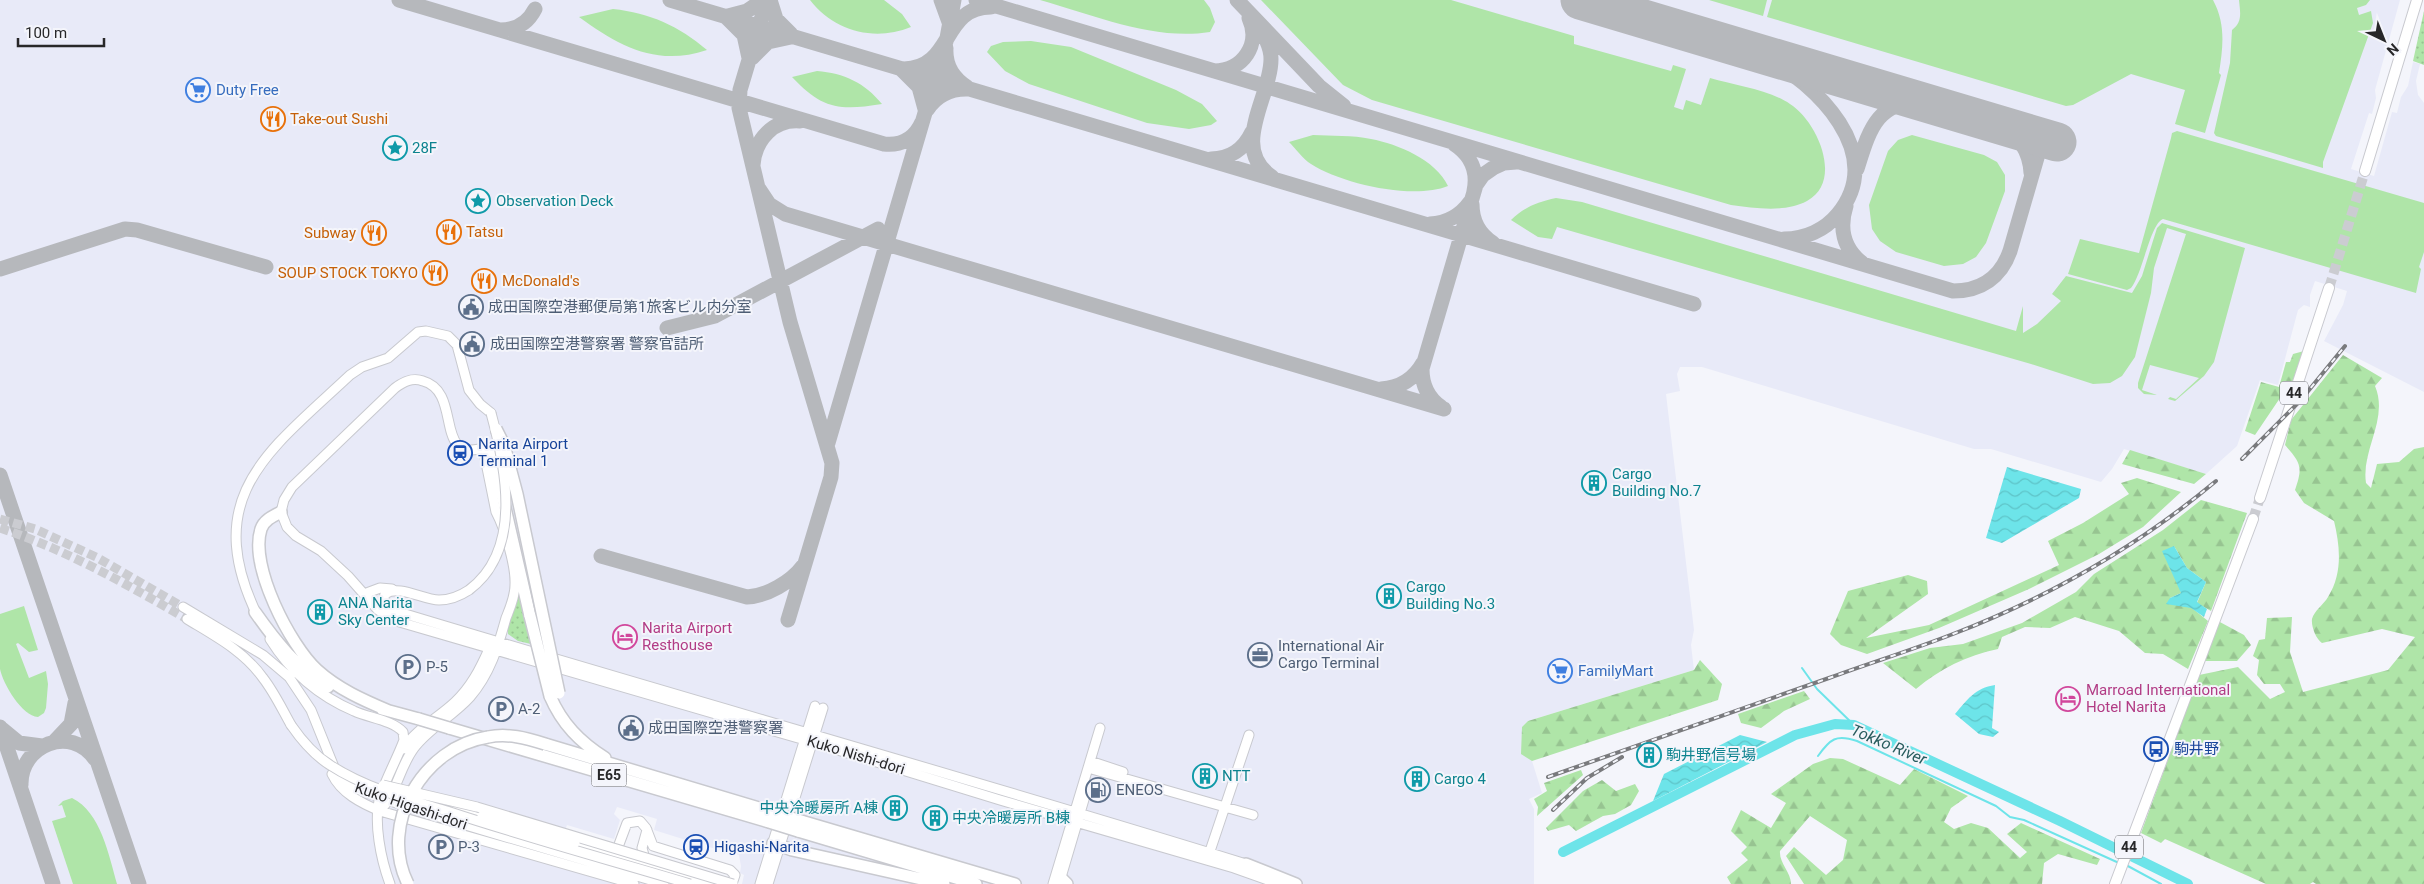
<svg xmlns="http://www.w3.org/2000/svg" width="2424" height="884" font-family="Roboto,'Noto Sans JP',sans-serif">
<defs>
<pattern id="forest-firs" width="22" height="20" patternUnits="userSpaceOnUse" patternTransform="scale(1.25)"><rect width="22" height="20" fill="#afe5a8"/><path d="M5 1l3.5 6h-7zM16 11l3.5 6h-7z" fill="#97c491"/></pattern>
<pattern id="park-dots" width="8" height="8" patternUnits="userSpaceOnUse" patternTransform="scale(1.25)"><rect width="8" height="8" fill="#afe5a8"/><path d="M2 2h.1M6 6h.1" fill="none" stroke="#97c491" stroke-width="1.8" stroke-linecap="round"/></pattern>
<pattern id="water-waves" width="16" height="10" patternUnits="userSpaceOnUse" patternTransform="scale(1.25)"><rect width="16" height="10" fill="#6de4e9"/><path d="M0 5q4-4 8 0t8 0" fill="none" stroke="#5ec4c8"/></pattern>
</defs>
<rect width="100%" height="100%" fill="#f4f5fb"/>
<path fill="#e8eaf8" d="M0,0H2400L2375,90L2376,98L2372,114L2369,113L2351,169L2374,176L2392,112L2397,113L2401,97L2408,86L2413,62L2420,64L2416,81L2418,95L2424,103V392L2324,341L2343,305L2347,291L2315,281L2310,295V307L2304,305L2298,310L2278,385L2260,380L2237,446L2206,474L2124,449L2112,469L2101,482L1991,449H1974L1702,367H1680L1677,374L1680,391L1666,394L1694,630L1691,645L1694,670L1528,721L1522,727V754L1532,761L1542,793L1529,799L1534,809V884H742L744,875L740,873L741,866L739,855L705,846L706,842L688,836L686,840L654,830L657,819L617,807L614,814L620,820L614,839L567,825L566,828L571,851L681,884H0Z"/>
<path fill="#afe5a8" d="M810,0H884L902,14L911,27C874,42 834,31 810,0Z
M1040,0H1204L1210,8L1215,22L1210,32C1153,41 1094,15 1040,0Z
M1261,0H1451L1574,36V44L1671,71L1673,65L1686,69L1674,107L1683,110L1686,100L1701,105L1710,78C1734,85 1770,90 1790,104C1817,121 1844,181 1807,201C1784,213 1755,208 1731,205L1372,100L1343,85Z
M1709,0H1767L1763,16Z
M1772,0H2213C2226,24 2223,47 2219,73L2221,75L2205,133L2175,124L2185,90L2131,74L2073,105L2066,106L1767,17Z
M2239,0H2370L2366,5L2357,8L2359,15L2371,11L2373,23L2323,162V168L2216,136L2214,133L2230,63L2232,30C2243,22 2240,12 2239,0Z
M613,9C650,13 679,26 707,50C656,67 619,46 579,17Z
M1031,41L1071,47L1176,90L1202,104L1217,121L1211,125L1189,129L1147,123L1029,84L1005,71L987,52L991,46L1003,42Z
M817,71C844,73 865,83 882,104C839,111 822,109 792,77Z
M2177,131L2424,203V252L2419,267L2421,269L2416,293L2163,219C2150,224 2143,273 2131,288L2127,290L2068,274L2080,239L2139,253L2171,138L2172,133Z
M1313,135C1332,136 1352,135 1371,139C1398,144 1436,160 1448,186C1413,200 1342,184 1311,164C1303,159 1296,149 1289,142Z
M1912,135L1984,155L1997,162L2005,175V191L1986,243L1976,257L1963,264L1944,266L1896,252L1880,241L1872,229L1869,205L1888,151L1898,140Z
M1556,198L1582,202L2016,331L2023,306V333L2037,324L2061,301L2052,294L2066,276L2132,293L2142,276L2157,228L2162,223L2245,248L2214,362L2204,376L2175,401L2168,399L2170,397L2176,399L2199,378L2150,365L2142,390L2157,395L2144,394L2138,388V383L2186,234L2167,228L2154,268L2151,293L2135,357L2122,376L2110,383L2093,384L2031,364L1557,227L1552,239L1538,237L1511,220C1525,207 1537,202 1556,198Z
M24,606L38,650L29,652L18,643L16,644L29,678L46,671L48,684L46,708L44,713L38,717C22,716 3,684 0,669C0,652 0,631 0,614Z
M72,798C101,812 109,856 117,884H73L52,821L66,817L62,805L58,806L63,801Z"/>
<path fill="url(#forest-firs)" d="M2304,351L2287,401L2280,398L2255,435L2245,431L2261,382L2279,387L2286,362H2290L2293,354Z
M2343,355L2382,378L2375,386C2389,419 2361,450 2366,483L2371,488L2377,464L2399,462L2414,449L2424,447V884H2316L2313,882L2310,884H2266L2165,839L2161,843L2141,833L2199,675L2238,667L2270,699L2285,692L2280,684H2264L2257,675L2259,660L2253,656L2259,640L2265,639L2267,618L2292,617L2290,652L2303,692L2388,670L2415,637L2382,629L2322,643C2316,639 2311,626 2312,619C2314,611 2324,604 2328,597C2343,573 2340,546 2334,521L2304,503L2295,490C2303,467 2301,463 2285,445L2291,420Z
M2130,450L2206,474L2194,484L2122,464Z
M2137,478L2181,492L2143,527L2099,554L2029,589L1939,628L1867,654L1841,645L1830,634L1848,591L1908,575L1927,581L1928,594L1866,638L1929,625L2059,565L2048,541L2083,523L2129,494L2121,483Z
M2201,500L2247,513L2211,611L2197,603L2206,582L2187,568L2174,546L2181,593L2170,598L2192,608L2208,621L2188,669L2163,654L2145,653L2119,631L2075,617L2050,628L2025,627L2002,637L1998,649C1966,656 1941,668 1916,689L1883,663L1930,648L1963,644L2022,623L2076,592L2094,574L2163,530Z
M2218,621L2244,635L2251,645L2237,661H2204Z
M1700,660L1722,684L1718,700L1532,761L1521,754L1522,727L1528,721L1694,670Z
M1804,691L1810,699L1784,711L1761,728L1741,723L1738,714Z
M1830,758L1843,759L1900,785L1914,769L1968,796L1951,808L1944,822L1954,829L1971,823L1988,828L2020,858L2027,852L2007,834L2021,823L2100,859L2097,865L2058,854L2044,863L2042,884H1804L1786,856L1794,847L1826,875L1843,860L1847,840L1810,816L1780,851C1779,863 1791,872 1791,884H1731L1727,877L1748,860L1741,853L1747,847L1731,831L1741,810L1771,828L1786,803L1771,794L1813,764Z
M1581,770L1583,775L1537,816L1538,807L1534,799L1547,791L1544,783Z
M1602,780L1616,791L1635,784L1639,791L1631,805L1615,814L1603,816L1576,831L1569,825L1548,831L1546,828L1583,791Z"/>
<path fill="url(#park-dots)" d="M2424,11V65L2413,61Z
M519,590L531,644L518,641L508,634V625Z"/>
<path fill="url(#water-waves)" d="M2007,467L2081,489L2079,498L2002,543L1986,538Z
M2174,546L2187,568L2206,582L2197,602L2207,609L2204,617L2191,608L2166,604L2170,598L2181,593L2162,551Z
M1995,685L1992,728L1999,732L1993,737L1979,734L1955,714C1967,700 1975,688 1995,685Z
M1740,735L1767,742L1653,801L1664,774Z"/>
<g fill="none" stroke-linecap="round" stroke-linejoin="round">
<path stroke="#6de4e9" stroke-width="2" d="M1802,668L1817,689L1854,725
M1818,756C1830,739 1836,734 1857,741L1996,806L2010,817L2024,820L2119,863
M2126,865L2161,884"/>
<path stroke="#6de4e9" stroke-width="10" d="M1563,852L1795,735L1835,724L1854,725L2060,821L2188,884"/>
<path stroke="#b6b8bc" stroke-width="15" d="M399,0L884,144C901,146 915,138 922,122
M670,0L1694,304
M767,0L740,90L739,108L790,322L832,463L831,477L788,620
M770,0L776,19L791,34
M941,0L949,22
M976,0L1953,291C1981,291 2001,277 2010,251L2043,137
M1237,0L1319,86L1344,106
M728,16L747,11L763,0
M1253,17C1260,30 1271,43 1271,59C1271,97 1229,148 1272,177
M727,18L744,35L749,58
M500,30C516,30 528,23 535,9
M946,48C945,64 953,78 967,87
M1764,56C1816,84 1888,153 1838,214C1825,230 1805,239 1784,239
M752,58L768,42L791,37
M904,69C954,68 941,7 991,7
M902,70L919,87L925,109
M1214,71C1243,71 1261,44 1249,18
M927,110C936,96 950,89 966,89
M2000,125C2019,135 2030,151 2031,173
M1454,144C1471,155 1478,172 1474,191
M1211,159C1230,159 1244,149 1252,132
M753,165C755,139 774,119 800,121
M1857,169C1869,131 1877,98 1926,103
M759,189L769,204L785,214L1444,409
M1472,204C1472,220 1479,234 1493,243
M1846,206C1839,228 1843,248 1862,263
M1430,224C1447,223 1460,216 1470,202
M0,269L125,229L137,230L266,267
M667,328L715,316L878,229
M1381,389C1400,388 1414,379 1423,363
M1441,407C1428,398 1422,385 1422,369L1476,185L1483,175L1493,168L1504,163L1516,162
M828,443L947,38L954,0
M0,475L139,884
M601,556L747,597C767,596 791,582 803,566
M0,727L53,884
M2,729L19,743L42,746
M54,742L71,724L75,703
M21,785C20,745 71,724 95,759"/>
<path stroke="#b6b8bc" stroke-width="39" d="M1580,0L2057,142"/>
<path stroke="#cbccd1" stroke-width="9" stroke-dasharray="9 4.5" stroke-linecap="butt" d="M0,519L35,529L96,557L183,607
M0,528C67,550 126,584 187,619"/>
<path stroke="#cbccd1" stroke-width="10" stroke-dasharray="10 5" stroke-linecap="butt" d="M2329,288L2365,171
M2253,519L2260,498"/>
<defs>
<path id="secondary" d="M469,590C460,596 450,600 439,600C423,600 399,584 385,594L383,602L392,610C676,696 962,776 1246,864
M364,594L380,588L392,589
M183,607L263,655L289,677L311,710L336,772L354,788L422,812L664,884
M258,617C199,496 269,451 350,375L362,367L388,358L418,332L426,331L448,336L457,345L469,390L480,404L491,413
M187,619C215,636 244,651 263,678C274,692 282,709 291,725
M270,639C290,671 319,696 354,711C369,718 392,720 403,732L404,740C397,759 386,778 380,797C373,822 381,860 390,884
M403,749C416,729 438,718 455,702C471,687 480,669 489,649L493,646
M1090,761L1123,772
M1088,768L1253,815
M332,774C341,793 361,803 380,811L634,884
M451,809L482,816
M380,811C397,793 399,768 414,748C429,728 453,716 470,697C490,674 498,647 506,618C510,608 515,597 515,585C516,566 505,529 496,512L483,448C433,463 463,392 423,381C412,377 403,382 395,388L292,487L284,500L281,512L287,527L296,536L321,551L348,576L378,610L396,621L805,740L1000,800L1234,868L1279,884
M647,830L642,848L645,859L648,862
M575,843L710,884
M615,855L627,823L640,821L646,828L653,846L730,870L735,875L732,884
M1208,857L1249,735
M760,884L815,706
M768,884L823,708
M1053,884L1100,728
M1059,884L1088,786"/>
<path id="primary" d="M2365,171L2417,0
M2260,498L2329,288
M2115,884L2253,519"/>
<path id="highway" d="M483,448L492,453L494,460L530,616
M281,512C273,516 264,520 261,529C249,566 290,645 317,670C338,689 363,700 389,711
M255,612C276,642 297,668 328,687
M550,696C562,724 580,742 605,758
M382,709L419,719
M449,728L769,822
M545,744L772,812
M801,821L1015,884
M798,831L976,884
M773,843L792,850L944,884
M1246,864L1296,884
M1061,878L1067,884"/>
</defs>
<use href="#secondary" stroke="#c8c9cf" stroke-width="11"/>
<use href="#primary" stroke="#c8c9cf" stroke-width="12"/>
<use href="#highway" stroke="#c8c9cf" stroke-width="14"/>
<use href="#secondary" stroke="#fff" stroke-width="9"/>
<use href="#primary" stroke="#fff" stroke-width="10"/>
<use href="#highway" stroke="#fff" stroke-width="11"/>
<defs>
<path id="rail" d="M2242,459L2300,401L2345,346
M1548,777C1641,744 1735,711 1829,678C1870,663 1912,650 1953,634C2049,597 2137,547 2216,481
M1553,810L1587,778L1622,757"/>
</defs>
<use href="#rail" stroke="#797a7d" stroke-width="4"/>
<use href="#rail" stroke="#f4f5fb" stroke-width="2" stroke-dasharray="5.5" stroke-linecap="butt"/>
<defs>
<path id="secondary-bridge" d="M469,590C523,550 506,468 491,413
M291,725C302,741 314,755 330,765C365,788 410,800 450,812C529,838 610,860 690,884
M383,785L477,807L733,884
M482,816L575,843"/>
<path id="highway-bridge" d="M496,429L504,445L517,494L559,693
M530,616L550,696
M419,719L449,728
M772,812L801,821
M769,822L798,831
M408,884C378,824 423,747 488,737C508,733 526,738 545,744"/>
</defs>
<use href="#secondary-bridge" stroke="#c8c9cf" stroke-width="11" stroke-linecap="butt"/>
<use href="#highway-bridge" stroke="#c8c9cf" stroke-width="14" stroke-linecap="butt"/>
<use href="#secondary-bridge" stroke="#fff" stroke-width="9"/>
<use href="#highway-bridge" stroke="#fff" stroke-width="11"/>
</g>
<defs>
<symbol id="supermarket-ring" viewBox="-11 -11 22 22"><circle r="9.5" fill="#f4f5fb" stroke="#3f7fe0" stroke-width="1.5"/><path d="M-6-5.5h2.5l.6 2H6L4.5 2H-2.5L-4.4-4H-6ZM-1.5 3.2a1.3 1.3 0 1 0 .1 0ZM3 3.2a1.3 1.3 0 1 0 .1 0Z" fill="#3f7fe0"/></symbol>
<symbol id="restaurant-ring" viewBox="-11 -11 22 22"><circle r="9.5" fill="#f4f5fb" stroke="#e8710a" stroke-width="1.5"/><path d="M-5-6h1v4h1v-4h1v4h1v-4h1v5L-1.5 .5V6h-2V.5L-5-1ZM5-6V6H3V1.5H1.5Q1.5-4 5-6Z" fill="#e8710a"/></symbol>
<symbol id="sight-ring" viewBox="-11 -11 22 22"><circle r="9.5" fill="#f4f5fb" stroke="#0f9aa8" stroke-width="1.5"/><path d="M0-6L1.8-2.2L6-1.7L2.9 1.2L3.7 5.4L0 3.3L-3.7 5.4L-2.9 1.2L-6-1.7L-1.8-2.2Z" fill="#0f9aa8"/></symbol>
<symbol id="civic-ring" viewBox="-11 -11 22 22"><circle r="9.5" fill="#f4f5fb" stroke="#5c6f8a" stroke-width="1.5"/><path d="M-.6-6.5H3V-4.5H.6V-3L4-1V1h2V6H-6V1h2V-1L-.6-3ZM-1.2 2.5V6h2.4V2.5Z" fill="#5c6f8a"/></symbol>
<symbol id="station-ring" viewBox="-11 -11 22 22"><circle r="9.5" fill="#f4f5fb" stroke="#1a4fb4" stroke-width="1.5"/><path d="M-3-6H3Q5-6 5-4V2Q5 4 3 4L4.5 6H3L1.5 4h-3L-3 6H-4.5L-3 4Q-5 4-5 2V-4Q-5-6-3-6ZM-3.5-4v3h7v-3ZM-3.5 1v1.5H-2V1ZM2 1v1.5H3.5V1Z" fill="#1a4fb4"/></symbol>
<symbol id="building-ring" viewBox="-11 -11 22 22"><circle r="9.5" fill="#f4f5fb" stroke="#0f9aa8" stroke-width="1.5"/><path d="M-4-6H4V6H1V3H-1V6H-4ZM-2.5-4.3h1.7v1.8h-1.7ZM.8-4.3h1.7v1.8H.8ZM-2.5-1h1.7V.8h-1.7ZM.8-1h1.7V.8H.8Z" fill="#0f9aa8"/></symbol>
<symbol id="hotel-ring" viewBox="-11 -11 22 22"><circle r="9.5" fill="#f4f5fb" stroke="#d1479c" stroke-width="1.5"/><path d="M-6-4.5h1.5V1H6V5H4.5V3h-9V5H-6ZM-4 0a1.8 1.8 0 1 1 3.6 0ZM.5 0V-2.5h3Q6-2.5 6 0Z" fill="#d1479c"/></symbol>
<symbol id="office-ring" viewBox="-11 -11 22 22"><circle r="9.5" fill="#f4f5fb" stroke="#5c6f8a" stroke-width="1.5"/><path d="M-6-3h4V-5.5h4V-3h4V5H-6ZM-1-4.5V-3h2v-1.5ZM-6 0V1H6V0Z" fill="#5c6f8a"/></symbol>
<symbol id="parking-ring" viewBox="-11 -11 22 22"><circle r="9.5" fill="#f4f5fb" stroke="#5c6f8a" stroke-width="1.5"/><path d="M-3.5-5.5H1a3.5 3.5 0 0 1 0 7H-1V5.5H-3.5ZM-1-3.4V-.6H.8a1.4 1.4 0 0 0 0-2.8Z" fill="#5c6f8a"/></symbol>
<symbol id="bus-ring" viewBox="-11 -11 22 22"><circle r="9.5" fill="#f4f5fb" stroke="#1a4fb4" stroke-width="1.5"/><path d="M-5-6H5V4H4V6H2V4H-2V6H-4V4H-5ZM-3.5-4V0h7V-4ZM-3.5 1.2v1.5H-2V1.2ZM2 1.2v1.5H3.5V1.2Z" fill="#1a4fb4"/></symbol>
<symbol id="fuel-ring" viewBox="-11 -11 22 22"><circle r="9.5" fill="#f4f5fb" stroke="#5c6f8a" stroke-width="1.5"/><path d="M-5.5-6h7V0h2V4h1.3V-2.5L3-4.5l.8-.8L6-3V5H2.5V1h-1V6h-7ZM-4.2-4.7v3.2H.2V-4.7Z" fill="#5c6f8a"/></symbol>
</defs>
<g fill-rule="evenodd">
<use href="#supermarket-ring" x="184" y="76" width="28" height="28"/>
<use href="#restaurant-ring" x="259" y="105" width="28" height="28"/>
<use href="#sight-ring" x="381" y="134" width="28" height="28"/>
<use href="#sight-ring" x="464" y="187" width="28" height="28"/>
<use href="#restaurant-ring" x="435" y="218" width="28" height="28"/>
<use href="#restaurant-ring" x="360" y="219" width="28" height="28"/>
<use href="#restaurant-ring" x="421" y="259" width="28" height="28"/>
<use href="#restaurant-ring" x="470" y="267" width="28" height="28"/>
<use href="#civic-ring" x="457" y="293" width="28" height="28"/>
<use href="#civic-ring" x="458" y="330" width="28" height="28"/>
<use href="#station-ring" x="446" y="439" width="28" height="28"/>
<use href="#building-ring" x="1580" y="469" width="28" height="28"/>
<use href="#building-ring" x="1375" y="582" width="28" height="28"/>
<use href="#building-ring" x="306" y="598" width="28" height="28"/>
<use href="#hotel-ring" x="611" y="623" width="28" height="28"/>
<use href="#office-ring" x="1246" y="641" width="28" height="28"/>
<use href="#parking-ring" x="394" y="653" width="28" height="28"/>
<use href="#supermarket-ring" x="1546" y="657" width="28" height="28"/>
<use href="#hotel-ring" x="2054" y="685" width="28" height="28"/>
<use href="#parking-ring" x="487" y="695" width="28" height="28"/>
<use href="#civic-ring" x="617" y="714" width="28" height="28"/>
<use href="#bus-ring" x="2142" y="735" width="28" height="28"/>
<use href="#building-ring" x="1635" y="741" width="28" height="28"/>
<use href="#building-ring" x="1191" y="762" width="28" height="28"/>
<use href="#building-ring" x="1403" y="765" width="28" height="28"/>
<use href="#fuel-ring" x="1084" y="776" width="28" height="28"/>
<use href="#building-ring" x="881" y="794" width="28" height="28"/>
<use href="#building-ring" x="921" y="804" width="28" height="28"/>
<use href="#parking-ring" x="427" y="833" width="28" height="28"/>
<use href="#station-ring" x="682" y="833" width="28" height="28"/>
</g>
<g text-anchor="middle" stroke-width="4" stroke-linejoin="round" paint-order="stroke">
<g fill="#f4f5fb" stroke="#646568" stroke-width="1">
<rect x="2280" y="381.5" width="28" height="23" rx="4"/>
<rect x="591.5" y="763.5" width="35" height="23" rx="4"/>
<rect x="2115" y="835.5" width="28" height="23" rx="4"/>
</g>
<g font-size="14" font-weight="bold" fill="#272729">
<text x="2294" y="398">44</text>
<text x="609" y="780">E65</text>
<text x="2129" y="852">44</text>
</g>
<g font-size="15" fill="#366cbe" stroke="#f4f5fb" text-anchor="start">
<text x="216" y="95">Duty Free</text>
<text x="1578" y="676">FamilyMart</text>
</g>
<g font-size="15" fill="#c56008" stroke="#f4f5fb" text-anchor="start">
<text x="290" y="124">Take-out Sushi</text>
<text x="466" y="237">Tatsu</text>
<text x="356" y="238" text-anchor="end">Subway</text>
<text x="418" y="278" text-anchor="end">SOUP STOCK TOKYO</text>
<text x="502" y="286">McDonald's</text>
</g>
<g font-size="15" fill="#0d838f" stroke="#f4f5fb" text-anchor="start">
<text x="412" y="153">28F</text>
<text x="496" y="206">Observation Deck</text>
<text x="1612" y="479">Cargo<tspan x="1612" dy="17">Building No.7</tspan></text>
<text x="1406" y="592">Cargo<tspan x="1406" dy="17">Building No.3</tspan></text>
<text x="338" y="608">ANA Narita<tspan x="338" dy="17">Sky Center</tspan></text>
<text x="1666" y="760">駒井野信号場</text>
<text x="1222" y="781">NTT</text>
<text x="1434" y="784">Cargo 4</text>
<text x="878" y="813" text-anchor="end">中央冷暖房所 A棟</text>
<text x="952" y="823">中央冷暖房所 B棟</text>
</g>
<g font-size="15" fill="#4e5e75" stroke="#f4f5fb" text-anchor="start">
<text x="488" y="312">成田国際空港郵便局第1旅客ビル内分室</text>
<text x="490" y="349">成田国際空港警察署 警察官詰所</text>
<text x="1278" y="651">International Air<tspan x="1278" dy="17">Cargo Terminal</tspan></text>
<text x="426" y="672">P-5</text>
<text x="518" y="714">A-2</text>
<text x="648" y="733">成田国際空港警察署</text>
<text x="1116" y="795">ENEOS</text>
<text x="458" y="852">P-3</text>
</g>
<g font-size="15" fill="#164399" stroke="#f4f5fb" text-anchor="start">
<text x="478" y="449">Narita Airport<tspan x="478" dy="17">Terminal 1</tspan></text>
<text x="2174" y="754">駒井野</text>
<text x="714" y="852">Higashi-Narita</text>
</g>
<g font-size="15" fill="#b23c85" stroke="#f4f5fb" text-anchor="start">
<text x="642" y="633">Narita Airport<tspan x="642" dy="17">Resthouse</tspan></text>
<text x="2086" y="695">Marroad International<tspan x="2086" dy="17">Hotel Narita</tspan></text>
</g>
<g font-size="15" fill="#272729" stroke="#f4f5fb">
<text transform="translate(856 755) rotate(17)" y="5">Kuko Nishi-dori</text>
<text transform="translate(411 806) rotate(19)" y="5">Kuko Higashi-dori</text>
</g>
<g font-size="16" font-style="italic" fill="#285c5e" stroke="#f4f5fb">
<text transform="translate(1889 744) rotate(23)" y="6">Tokko River</text>
</g>
</g>
<g transform="translate(2384 40) rotate(137)" stroke="#f4f5fb" stroke-width="4" paint-order="stroke">
<path d="M0-4L9 19L0 12L-9 19Z" fill="#272729"/>
<text y="-8" font-size="14" font-weight="bold" text-anchor="middle" fill="#272729">N</text>
</g>
<path d="M18 38v8h86v-8" fill="none" stroke="#272729" stroke-width="2.5"/>
<text x="25" y="38" font-size="15" fill="#272729" stroke="#f4f5fb" stroke-width="4" paint-order="stroke">100 m</text>
</svg>
